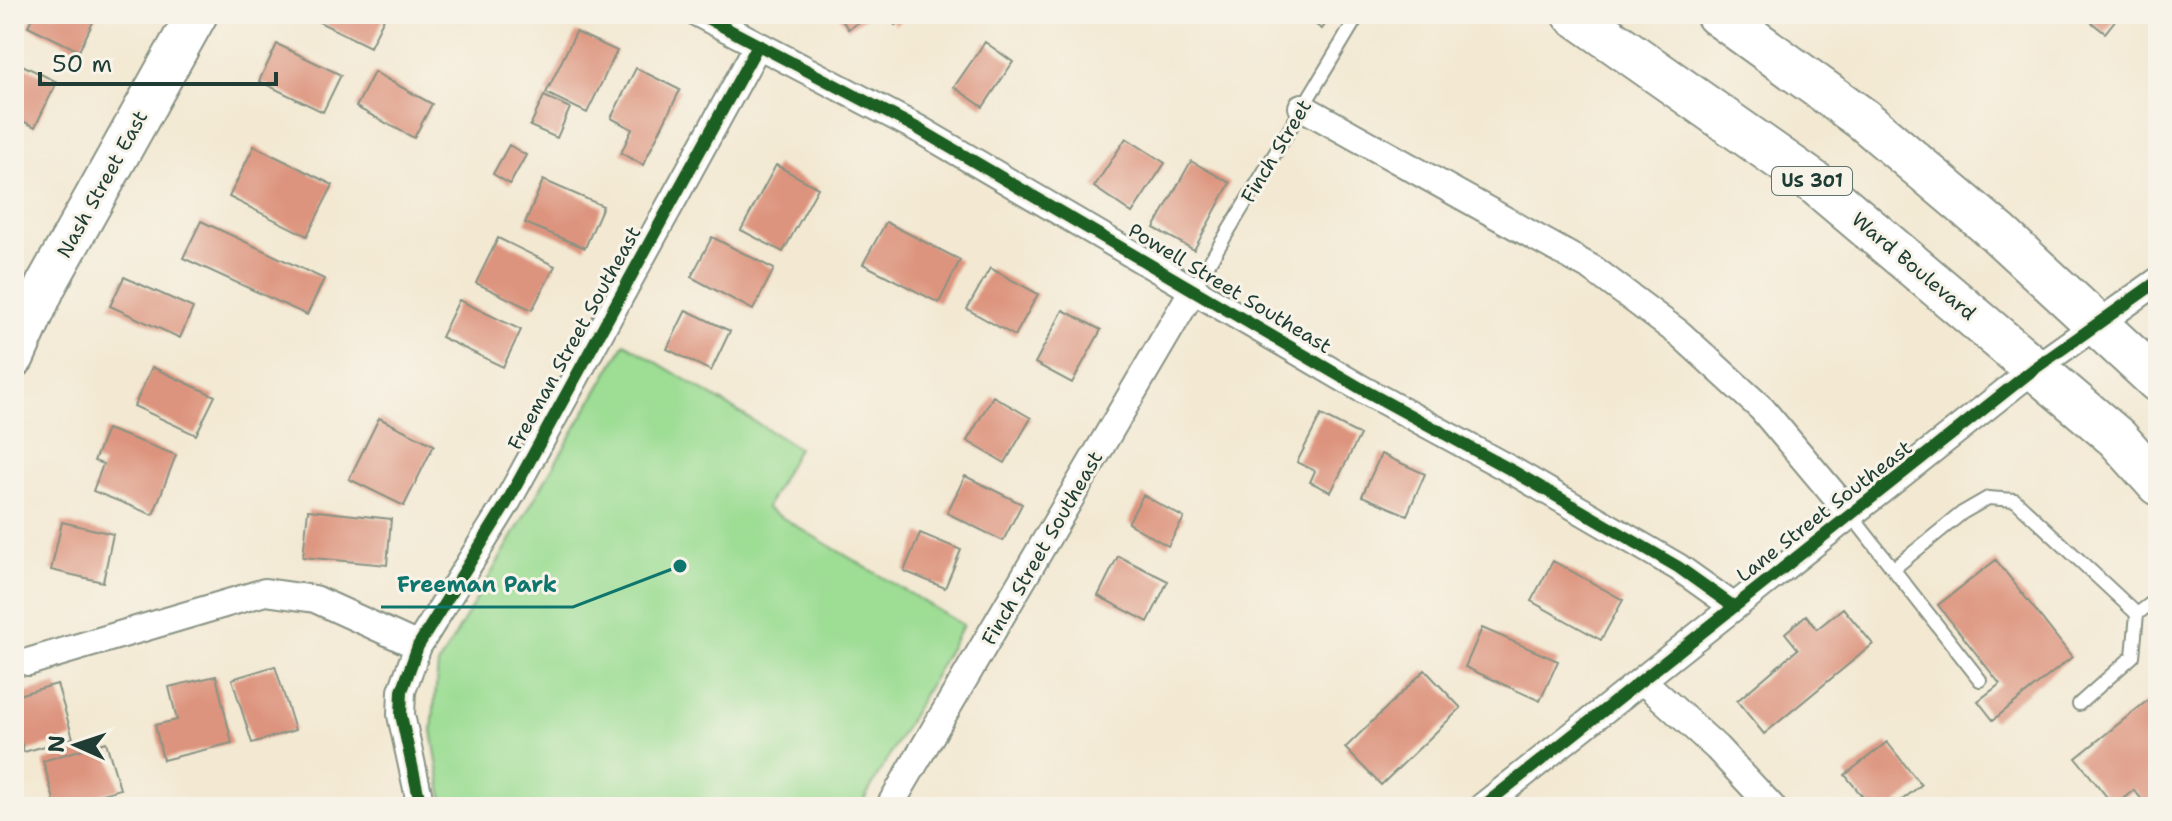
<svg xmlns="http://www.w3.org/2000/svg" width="2172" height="821" font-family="'Shantell Sans',sans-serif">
<rect width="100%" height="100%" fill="#f7f3e8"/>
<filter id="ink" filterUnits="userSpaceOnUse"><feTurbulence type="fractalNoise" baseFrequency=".0125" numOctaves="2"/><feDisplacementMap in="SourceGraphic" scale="16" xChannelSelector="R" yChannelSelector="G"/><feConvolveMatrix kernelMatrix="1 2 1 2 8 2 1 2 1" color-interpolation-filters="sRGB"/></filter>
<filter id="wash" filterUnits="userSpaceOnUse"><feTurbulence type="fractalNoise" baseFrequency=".006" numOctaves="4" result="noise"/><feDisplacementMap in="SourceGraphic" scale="32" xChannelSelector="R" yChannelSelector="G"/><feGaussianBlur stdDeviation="1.8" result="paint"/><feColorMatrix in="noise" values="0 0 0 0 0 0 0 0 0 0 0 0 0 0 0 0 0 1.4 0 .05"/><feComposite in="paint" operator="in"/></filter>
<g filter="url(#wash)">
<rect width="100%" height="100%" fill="#f3e9d3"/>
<path fill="#9ddd94" stroke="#5e8d64" stroke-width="2" d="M625,343L798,448L766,508L963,625L860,807H444L432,730L438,665Z"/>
<g id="blocks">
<path fill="#dd947e" d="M34,14H97L79,51L28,26Z
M313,14H386L370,47L311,18Z
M838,14H871L848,29Z
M888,14H912L895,25Z
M1300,14H1332L1322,29Z
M2081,14H2120L2105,33Z
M576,32L617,51L587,113L546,93Z
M985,42L1013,62L983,107L954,87Z
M277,44L341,75L323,112L259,81Z
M14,61L57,82L35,127L14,117Z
M636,68L680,90L643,165L621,153L632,129L611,118Z
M374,72L432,104L414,138L356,107Z
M544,96L570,108L557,138L530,126Z
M1126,138L1165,163L1132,213L1094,187Z
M509,145L526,155L510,184L493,174Z
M254,146L333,185L307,236L229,197Z
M1191,161L1230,183L1194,250L1154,228Z
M776,165L818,188L783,252L741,230Z
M543,180L603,206L585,248L525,223Z
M201,221L324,279L307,315L183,258Z
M886,222L960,260L939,303L863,264Z
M712,237L774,269L753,310L691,277Z
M498,238L555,266L532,310L476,283Z
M990,268L1038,294L1015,336L967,309Z
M124,277L193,308L180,338L110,306Z
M459,300L521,330L503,367L441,337Z
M686,310L730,331L711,371L667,349Z
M1063,310L1101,330L1072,383L1035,363Z
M152,367L215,396L196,435L134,406Z
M993,396L1031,418L1005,463L967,441Z
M1321,415L1360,435L1331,492L1310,482L1315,471L1297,462Z
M379,418L434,445L404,506L349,479Z
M107,429L176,455L153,515L93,491L103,464L94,461Z
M1381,454L1425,474L1407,515L1362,496Z
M965,476L1022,504L1003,541L947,513Z
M1143,495L1184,518L1168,546L1128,523Z
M308,510L391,519L387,565L303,557Z
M62,522L113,534L103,582L51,570Z
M920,533L961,550L945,588L904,571Z
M1118,556L1168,581L1148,622L1098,596Z
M1996,560L2072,657L1993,720L1978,701L2000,684L1938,605Z
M1553,561L1623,600L1601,640L1531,601Z
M1843,608L1873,644L1764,734L1737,701L1798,649L1785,633L1806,615L1817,629Z
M1482,628L1558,661L1540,701L1465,667Z
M275,666L295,730L252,743L232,679Z
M1425,670L1461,708L1381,785L1345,748Z
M216,676L232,743L163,760L155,725L177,720L169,687Z
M57,684L73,738L24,752L14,718V696Z
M2158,692V807H2148L2134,790L2114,806L2076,758Z
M106,742L120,789L56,807L43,761Z
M1887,742L1921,785L1893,807H1871L1845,775Z"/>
</g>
</g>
<g filter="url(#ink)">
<use href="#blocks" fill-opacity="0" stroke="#899384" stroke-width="2"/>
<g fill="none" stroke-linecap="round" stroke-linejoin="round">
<defs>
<path id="service" d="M1194,288L1359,14
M1851,515L1980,680
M1893,569L1962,513L1988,498L2015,500L2137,614L2158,598
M2079,704L2133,656L2137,614"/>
<path id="minor" d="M699,14L917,128L1362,389L1513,471L1678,567L1734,607
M1302,107L1593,269L1680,334L1762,409L1851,515
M28,662L265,592L315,599L418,646
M1643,681L1717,748L1772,807
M421,807L401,715L402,691L418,646L506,504L758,45
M889,807L1194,288
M1482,807L2034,369L2158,281"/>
<path id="primary" d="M14,357L46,285L197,14"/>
<path id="trunk" d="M1574,14L1815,183L2117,438L2158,484
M1717,14L1864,120L1998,233L2158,381"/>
</defs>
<use href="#service" stroke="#899384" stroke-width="16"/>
<use href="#minor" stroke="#899384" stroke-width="30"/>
<use href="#primary" stroke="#899384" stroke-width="44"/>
<use href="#trunk" stroke="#899384" stroke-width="46"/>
<use href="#service" stroke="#fff" stroke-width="12"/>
<use href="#minor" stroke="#fff" stroke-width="26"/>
<use href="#primary" stroke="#fff" stroke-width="40"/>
<use href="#trunk" stroke="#fff" stroke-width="42"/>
<defs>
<path id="cycleway" d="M699,14L917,128L1362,389L1513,471L1678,567L1734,607
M421,807L401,715L402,691L418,646L506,504L758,45
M1482,807L2034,369L2158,281"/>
</defs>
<use href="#cycleway" stroke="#f7f3e8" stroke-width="17"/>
<use href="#cycleway" stroke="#1b5e20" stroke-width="12"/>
</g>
</g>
<g text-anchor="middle" stroke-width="6" stroke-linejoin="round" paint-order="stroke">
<rect fill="#f7f3e8" stroke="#60746a" stroke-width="2" x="1772" y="167" width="80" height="28" rx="6"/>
<g font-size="18" font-weight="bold" fill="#1f3d34">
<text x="1812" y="187">US 301</text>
</g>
<g font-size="20" fill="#1f3d34" stroke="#f7f3e8">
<text transform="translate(1276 151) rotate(-59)" y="7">Finch Street</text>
<text transform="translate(102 184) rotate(-61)" y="7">Nash Street East</text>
<text transform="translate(1914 266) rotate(40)" y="7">Ward Boulevard</text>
<text transform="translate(1230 288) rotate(31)" y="7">Powell Street Southeast</text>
<text transform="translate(574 338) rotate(-61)" y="7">Freeman Street Southeast</text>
<text transform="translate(1824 511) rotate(-38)" y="7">Lane Street Southeast</text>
<text transform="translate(1042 548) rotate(-60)" y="7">Finch Street Southeast</text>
</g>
</g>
<path fill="none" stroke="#0f766e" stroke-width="3" d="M680 566L573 607H381"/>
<circle fill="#0f766e" stroke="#f7f3e8" stroke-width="3" cx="680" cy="566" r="8"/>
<g font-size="22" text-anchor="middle" font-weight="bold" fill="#0f766e" stroke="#f7f3e8" stroke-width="6" stroke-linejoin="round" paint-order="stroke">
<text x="477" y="592">Freeman Park</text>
</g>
<rect width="2172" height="821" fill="none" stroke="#f7f3e8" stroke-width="48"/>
<g transform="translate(76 745) rotate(273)" stroke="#f7f3e8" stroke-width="6" paint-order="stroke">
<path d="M0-6L14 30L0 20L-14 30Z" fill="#1f3d34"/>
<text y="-12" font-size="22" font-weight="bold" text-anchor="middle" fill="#1f3d34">N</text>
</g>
<path d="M40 72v12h236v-12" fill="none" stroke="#1f3d34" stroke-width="4"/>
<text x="52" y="72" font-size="24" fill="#1f3d34" stroke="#f7f3e8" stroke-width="6" paint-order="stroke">50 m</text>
</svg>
